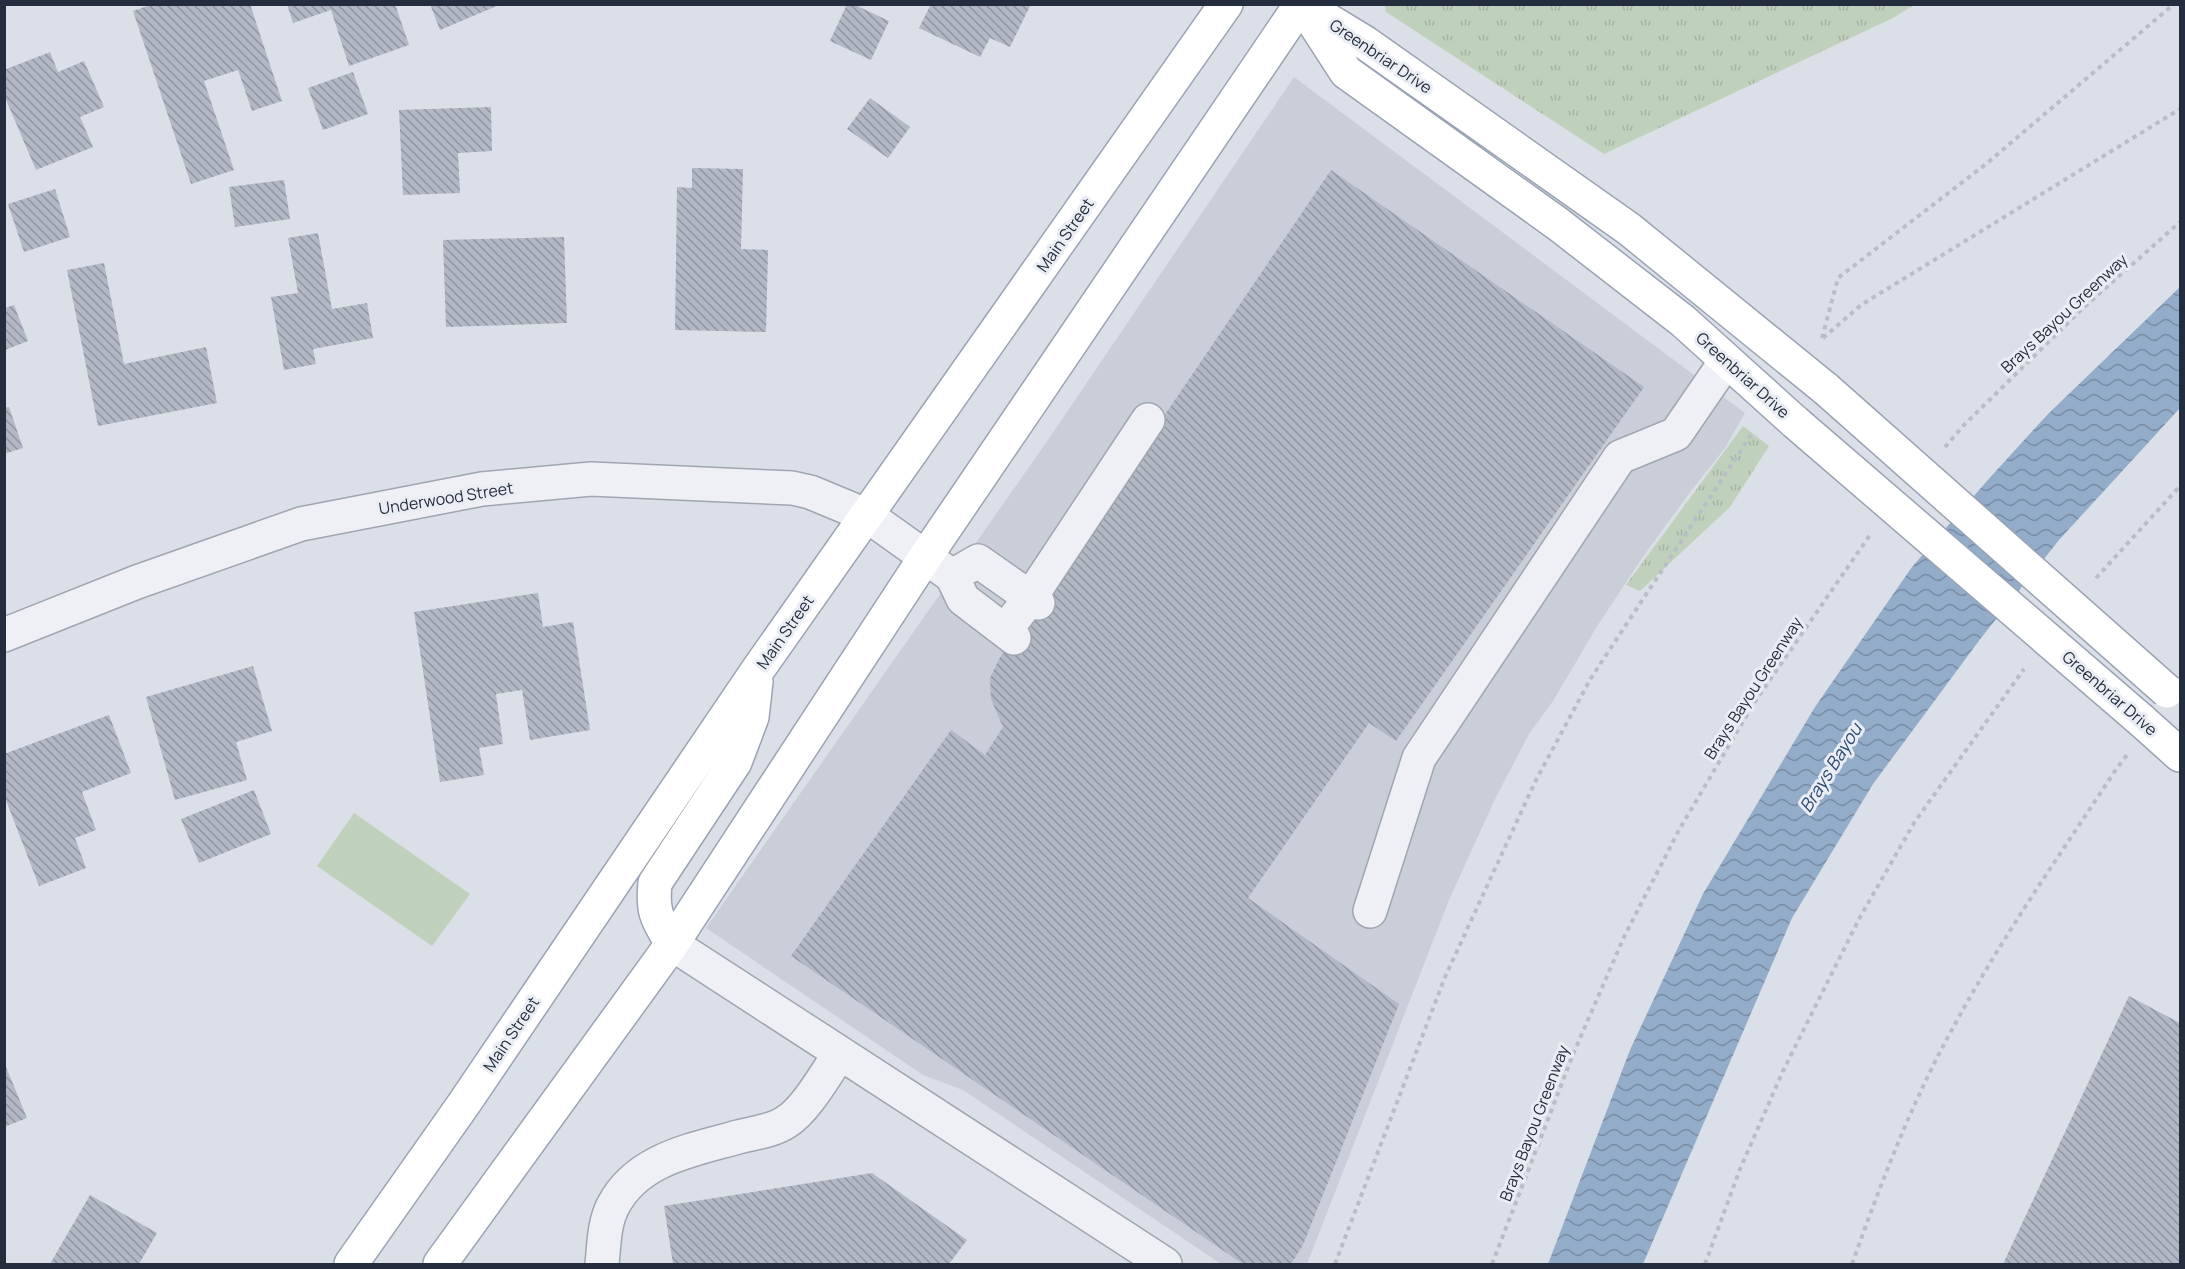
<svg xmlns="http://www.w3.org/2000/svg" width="2185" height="1269" font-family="Manrope,sans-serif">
<defs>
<pattern id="grass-tufts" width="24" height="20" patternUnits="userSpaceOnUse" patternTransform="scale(1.5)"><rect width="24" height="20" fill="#c0d1bb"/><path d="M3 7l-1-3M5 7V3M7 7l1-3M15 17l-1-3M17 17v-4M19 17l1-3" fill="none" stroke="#a5b4a2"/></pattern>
<pattern id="water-waves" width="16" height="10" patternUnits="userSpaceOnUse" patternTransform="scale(1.5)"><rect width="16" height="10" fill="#93acca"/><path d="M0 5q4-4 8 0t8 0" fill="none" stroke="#788ca5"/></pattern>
<pattern id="building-back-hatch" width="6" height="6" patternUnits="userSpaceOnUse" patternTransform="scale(1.5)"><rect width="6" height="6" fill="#b2b8c4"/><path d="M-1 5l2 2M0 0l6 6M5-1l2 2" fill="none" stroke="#9196a0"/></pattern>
</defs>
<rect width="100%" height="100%" fill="#dbdfe7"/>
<path fill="#c9ced9" d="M1294,77L1745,413L1725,448L1691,491L1642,558L1596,628L1553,701L1529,734L1495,799L1449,900L1307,1264H1221L963,1090L923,1075L706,928L1048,440Z"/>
<path fill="url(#grass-tufts)" d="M1385,5V4L1914,5L1893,18L1604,154L1386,12Z
M1743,426L1769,446L1730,507L1640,591L1626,585Z"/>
<path fill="#c0d1bb" d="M354,813L470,894L432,946L317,866Z"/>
<path fill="url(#water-waves)" d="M2180,287V408L2059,540L1981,638L1873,784L1792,918L1643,1264H1548L1630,1050L1703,894L1815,707L1912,567L1986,482L2048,414Z"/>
<path fill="url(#building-back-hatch)" d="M153,4H250L282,101L252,111L238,70L204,81L234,170L191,184L133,11Z
M287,4H395L409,45L349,66L331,10L293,23Z
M430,4H499V5L440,30Z
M847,4H853L889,21L871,60L830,41Z
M931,4H1031L1010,47L990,38L980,57L919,28Z
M50,52L58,72L84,61L104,107L80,117L93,147L36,170L4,95V70Z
M353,72L368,114L323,130L308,88Z
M870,98L910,127L888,158L847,129Z
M491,107L492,151L458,153L460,193L403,195L399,110Z
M692,168L743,169L741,249L768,250L766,332L675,330L677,187L692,188Z
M1331,170L1644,387L1396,741L1369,723L1248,898L1399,1004L1303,1245L1291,1264H1243L791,956L951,730L985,755L1003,727L991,699L990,678L999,659Z
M284,180L290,219L235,227L229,187Z
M55,189L70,237L24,252L8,204Z
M318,233L332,309L367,303L373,338L313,349L316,364L284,370L271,297L298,293L288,238Z
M564,237L567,323L446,327L443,240Z
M104,263L124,364L206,347L217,403L98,426L67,270Z
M14,305L28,341L5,350V308Z
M9,407L23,448L4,454V408Z
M538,593L543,627L573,622L590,730L530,740L522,690L496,694L503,744L479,748L484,775L440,782L414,612Z
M253,666L272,731L236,742L247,780L175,800L146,697Z
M109,715L131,773L82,792L96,830L75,838L86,868L39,886L4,795V754Z
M254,790L271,834L199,863L181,819Z
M2129,996L2180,1023V1264H2003Z
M4,1062L27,1118L4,1127Z
M872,1173L967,1240L949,1264H673L664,1206Z
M90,1195L157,1233L139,1264H50Z"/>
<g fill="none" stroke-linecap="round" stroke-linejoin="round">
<defs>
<path id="minor" d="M952,576L978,561L1038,603
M1005,631L1030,598L1148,420
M4,635L137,582L301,524L482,489L591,479L792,488L810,492L868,516L952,576L963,599L1014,638
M1370,911L1419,758L1620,457L1676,434L1726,361
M672,944L1165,1264
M602,1264C604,1245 604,1223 613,1206C637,1159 692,1150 738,1137C753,1133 773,1131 786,1122C806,1110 827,1072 840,1053"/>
<path id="major" d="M1302,4L1346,72L1558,224L1683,321L1795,422
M1308,8L1364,42L1629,229L1826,389
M2141,720L2180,755
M672,944C657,918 652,913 655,883L735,762L752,717L756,682
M351,1264L463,1105L757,671L1226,4
M440,1264L672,944L926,556L1301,4"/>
</defs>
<use href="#minor" stroke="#a0a6b1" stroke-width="36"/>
<use href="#major" stroke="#9aa3b3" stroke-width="36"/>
<path stroke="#b9bdc5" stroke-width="4" stroke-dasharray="4.5 4.5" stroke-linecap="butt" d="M1822,338L1838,278L1986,164L2174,4
M1823,338L1861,305L2180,109
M1945,447L1964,425L2082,309L2180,222
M2096,578L2180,486
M1335,1264L1445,977L1536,780L1591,678L1753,432
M1492,1264L1574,1052L1624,937L1679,830L1754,703L1870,535
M1705,1264L1740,1169L1783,1071L1859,919L1914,823L2024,669
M1852,1264C1881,1183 1912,1101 1954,1026C2002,937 2061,853 2117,768L2127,755"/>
<use href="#minor" stroke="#eef0f5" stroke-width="33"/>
<use href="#major" stroke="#fff" stroke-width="33"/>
<defs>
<path id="major-bridge" d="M1826,389L2167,691
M1795,422L2141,720"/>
</defs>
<use href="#major-bridge" stroke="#9aa3b3" stroke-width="36" stroke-linecap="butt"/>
<use href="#major-bridge" stroke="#fff" stroke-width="33"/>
</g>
<g text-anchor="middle" stroke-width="6" stroke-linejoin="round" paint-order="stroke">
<g font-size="16" fill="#242d3d" stroke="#eaeef4">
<text transform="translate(1381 56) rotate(34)" y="6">Greenbriar Drive</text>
<text transform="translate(1065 235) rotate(-55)" y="6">Main Street</text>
<text transform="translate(2064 313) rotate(-43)" y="6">Brays Bayou Greenway</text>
<text transform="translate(1743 375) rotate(42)" y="6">Greenbriar Drive</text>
<text transform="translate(446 498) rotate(-9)" y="6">Underwood Street</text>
<text transform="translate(785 632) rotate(-55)" y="6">Main Street</text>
<text transform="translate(1753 688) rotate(-57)" y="6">Brays Bayou Greenway</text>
<text transform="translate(2110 693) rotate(41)" y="6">Greenbriar Drive</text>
<text transform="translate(511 1034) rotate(-56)" y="6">Main Street</text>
<text transform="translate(1534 1123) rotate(-69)" y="6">Brays Bayou Greenway</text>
</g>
<g font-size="18" font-style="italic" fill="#2c4a74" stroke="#eaeef4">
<text transform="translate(1831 768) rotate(-58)" y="6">Brays Bayou</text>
</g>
</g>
<rect width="2185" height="1269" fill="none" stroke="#242d3d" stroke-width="12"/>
</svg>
